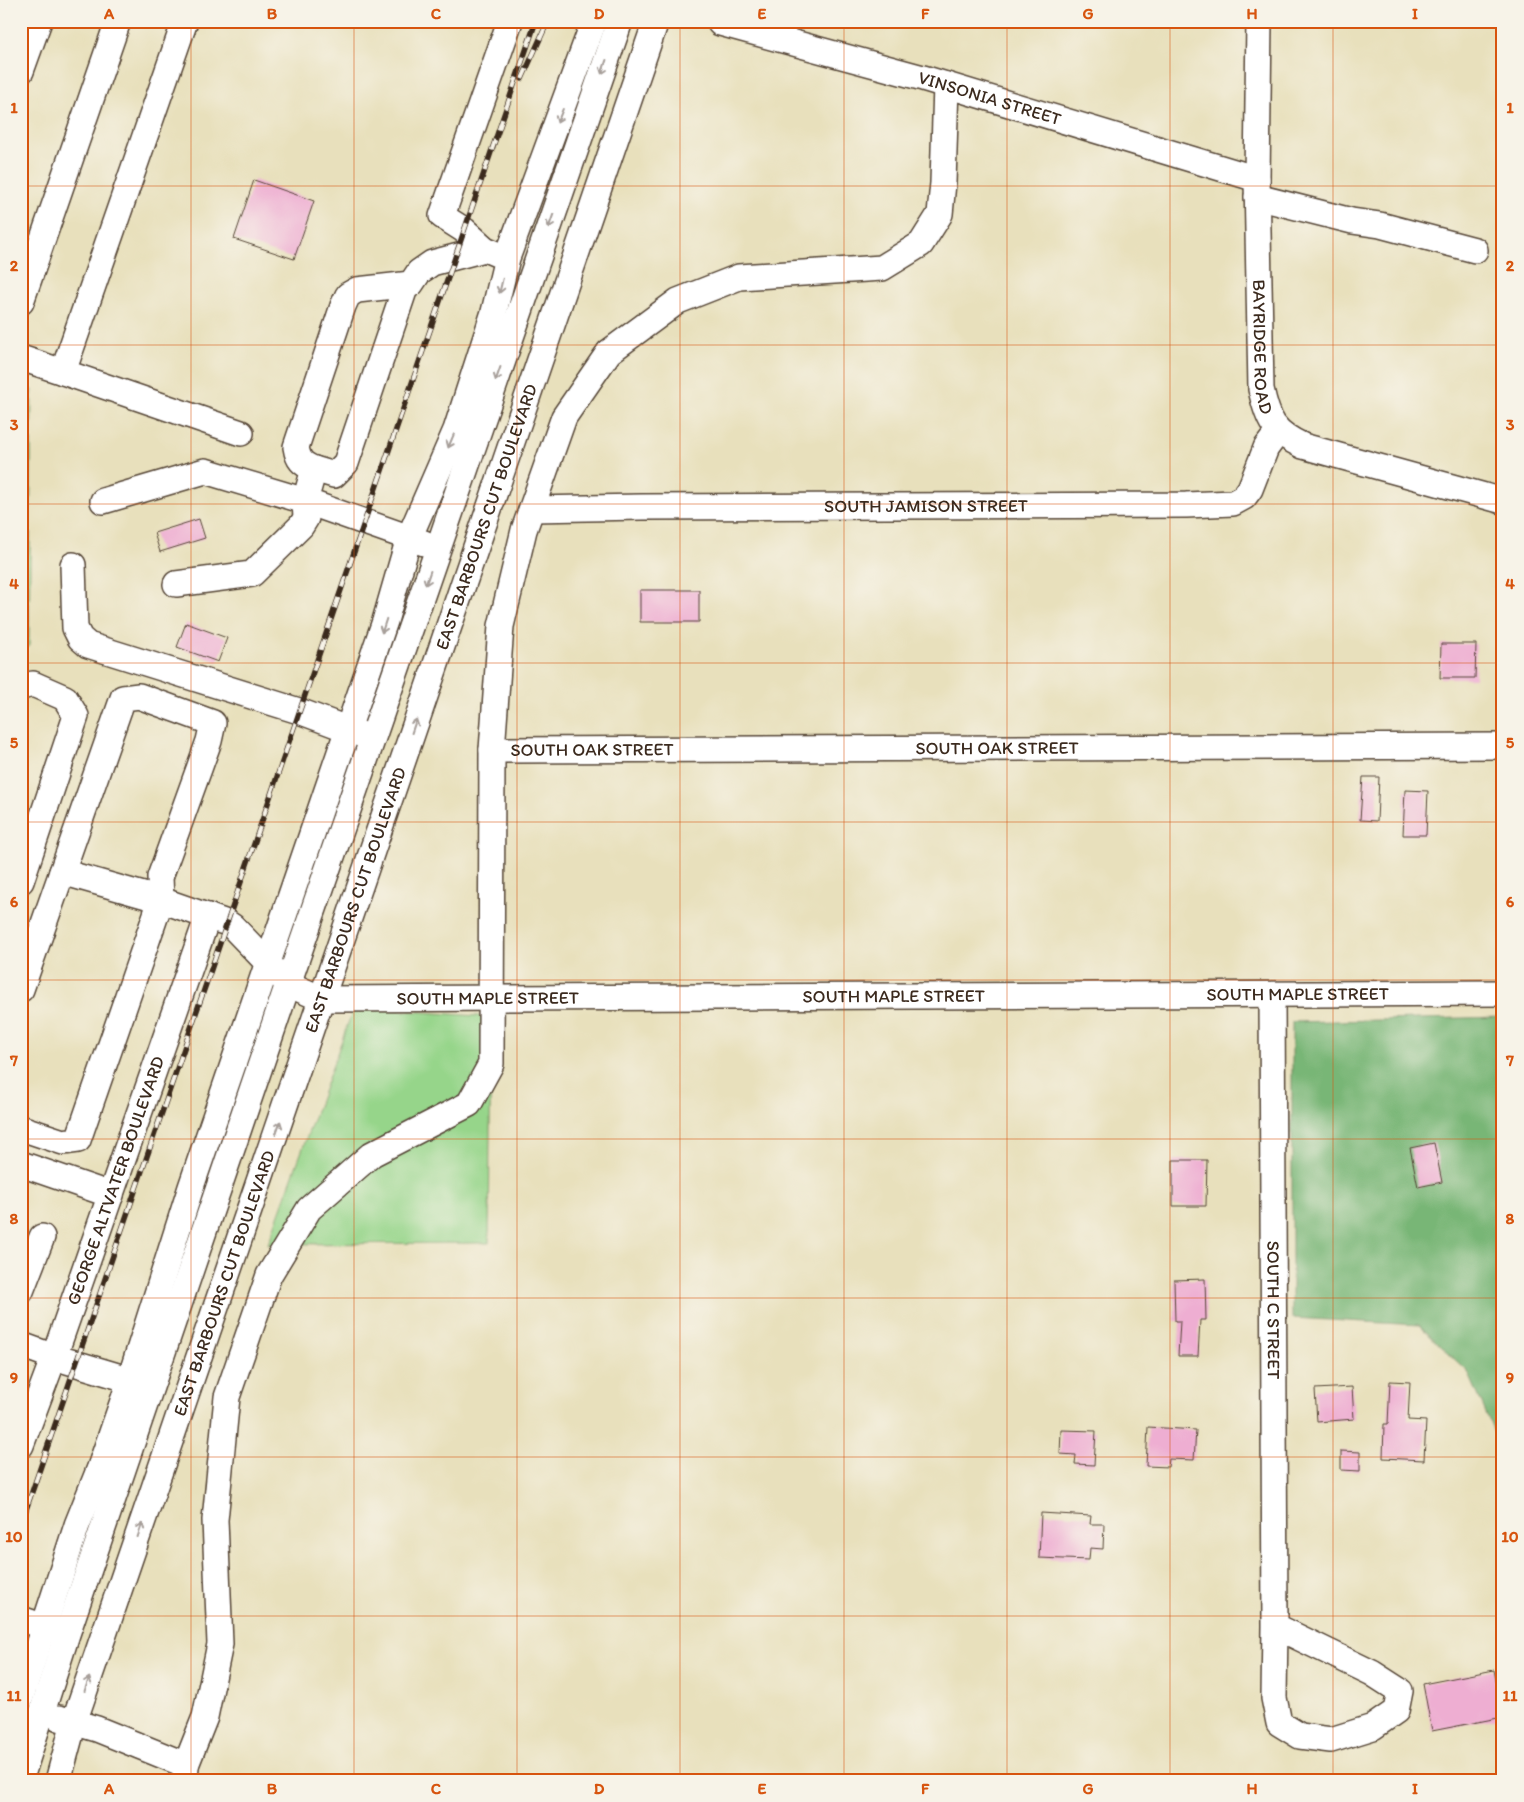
<svg xmlns="http://www.w3.org/2000/svg" width="1524" height="1802" font-family="Itim,sans-serif">
<rect width="100%" height="100%" fill="#f7f3e8"/>
<filter id="ink" filterUnits="userSpaceOnUse"><feTurbulence type="fractalNoise" baseFrequency=".02" numOctaves="2"/><feDisplacementMap in="SourceGraphic" scale="10" xChannelSelector="R" yChannelSelector="G"/><feConvolveMatrix kernelMatrix="1 2 1 2 8 2 1 2 1" color-interpolation-filters="sRGB"/></filter>
<filter id="wash" filterUnits="userSpaceOnUse"><feTurbulence type="fractalNoise" baseFrequency=".0096" numOctaves="4" result="noise"/><feDisplacementMap in="SourceGraphic" scale="20" xChannelSelector="R" yChannelSelector="G"/><feGaussianBlur stdDeviation="1.12" result="paint"/><feColorMatrix in="noise" values="0 0 0 0 0 0 0 0 0 0 0 0 0 0 0 0 0 1.4 0 .05"/><feComposite in="paint" operator="in"/></filter>
<g filter="url(#wash)">
<rect width="100%" height="100%" fill="#e8e0bc"/>
<path fill="#96d58a" stroke="#688054" d="M21,386L32,390L29,647L21,648Z
M354,1007L491,1017L489,1243L268,1244Z"/>
<path fill="#78b676" stroke="#5a704a" d="M1503,1017V1452L1468,1372L1419,1325L1292,1318V1022Z"/>
<g id="blocks">
<path fill="#eeaed2" d="M254,180L314,201L294,259L234,239Z
M199,519L205,538L160,552L154,533Z
M640,590H699V622H640Z
M186,623L227,638L218,662L177,647Z
M1441,644H1476L1475,678H1440Z
M1363,777H1379L1377,821L1360,820Z
M1405,790L1428,791L1426,835H1403Z
M1434,1143L1442,1182L1418,1187L1410,1148Z
M1173,1160H1207L1206,1206H1173Z
M1205,1279L1206,1320H1200L1198,1356H1178L1180,1321H1175L1174,1280Z
M1390,1381L1410,1382L1408,1420L1426,1421L1424,1460L1383,1458L1384,1424H1388Z
M1352,1387L1354,1419L1317,1422L1315,1389Z
M1148,1427L1196,1430L1194,1460L1169,1459L1168,1467L1146,1466Z
M1061,1430L1096,1431L1094,1465L1075,1464L1076,1455L1060,1454Z
M1341,1451L1360,1452V1471L1341,1470Z
M1041,1513L1091,1516L1090,1524H1104L1103,1549L1090,1548L1089,1560L1039,1558Z
M1494,1670L1503,1717L1432,1731L1423,1684Z"/>
</g>
</g>
<g filter="url(#ink)">
<use href="#blocks" fill-opacity="0" stroke="#554536" stroke-width="1"/>
<g fill="none" stroke-linecap="round" stroke-linejoin="round">
<defs>
<g id="minor">
<path d="M185,21L63,372L241,433"/>
<path id="s1" d="M1259,21L1257,179L1261,389C1268,421 1273,432 1303,446L1503,501"/>
<path id="s2" d="M720,23L923,78L1257,179"/>
<path d="M21,71L39,21"/>
<path d="M1257,197L1352,221L1380,225L1475,250"/>
<path d="M497,254L485,249L464,230L442,216L510,21"/>
<path d="M21,302L118,21"/>
<path d="M21,358L63,372"/>
<path d="M314,469L334,475L346,463L406,285"/>
<path d="M103,501L205,471L305,501L424,543"/>
<path id="s3" d="M532,509L642,507L1186,505L1233,503L1244,497L1250,489L1266,448L1278,432"/>
<path d="M73,565L75,628L80,638L88,645L299,711L363,735"/>
<path d="M176,584L252,574L301,526L306,518L305,501L314,469C302,464 298,460 296,447L343,306L348,295L357,290L411,284L419,272L432,263L485,249"/>
<path d="M21,687L33,684L65,698L76,716L21,881"/>
<path id="s4" d="M492,750L1503,746"/>
<path id="s5" d="M62,872L161,900L227,923L233,927L288,984L322,999L1503,993"/>
<path d="M21,989L123,698L139,696L213,723L209,741L160,877L161,900L78,1140L63,1142L21,1128"/>
<path id="s6" d="M1272,995L1275,1626L1274,1698L1279,1723L1300,1736L1331,1740L1373,1727L1396,1711L1400,1691L1372,1673L1275,1626"/>
<path d="M21,1164L111,1195"/>
<path d="M21,1291L42,1237"/>
<path d="M21,1345L54,1357L144,1384"/>
<path id="s7" d="M21,1445L54,1357L208,916"/>
<path d="M21,1619L60,1632"/>
<path d="M21,1697L77,1525L99,1470L124,1398L191,1187L385,621L409,538L456,430L494,312L507,258L594,21"/>
<path d="M59,1718L97,1729L186,1765L185,1781"/>
<path d="M186,1765L205,1717L220,1644L215,1520L227,1397L269,1275L309,1209L372,1154L469,1104L491,1064L492,750L501,626L524,530L564,417L609,352L678,301L739,277L882,268L921,244L940,214L943,183L946,85"/>
<path d="M21,1778L67,1634L288,984L620,21"/>
<path id="s8" d="M58,1781L74,1722L656,21"/>
</g>
</defs>
<use href="#minor" stroke="#554536" stroke-width="28"/>
<use href="#minor" stroke="#fff" stroke-width="25"/>
<defs>
<path id="rail" d="M522,79L548,21
M21,1524L536,21"/>
</defs>
<use href="#rail" stroke="#3b2a1e" stroke-width="5.5"/>
<use href="#rail" stroke="#f7f3e8" stroke-width="4" stroke-dasharray="11" stroke-linecap="butt"/>
</g>
<defs><path id="oneway-shaft" d="M-6 0H5M1.5-3L5.5 0L1.5 3" fill="none" stroke-width="1.6" stroke-linecap="round" stroke-linejoin="round" transform="scale(1.25)"/></defs>
<g stroke="#a79f9a">
<use href="#oneway-shaft" transform="translate(604 67) rotate(109)"/>
<use href="#oneway-shaft" transform="translate(560 116) rotate(112)"/>
<use href="#oneway-shaft" transform="translate(551 221) rotate(109)"/>
<use href="#oneway-shaft" transform="translate(501 286) rotate(103)"/>
<use href="#oneway-shaft" transform="translate(498 374) rotate(109)"/>
<use href="#oneway-shaft" transform="translate(451 441) rotate(113)"/>
<use href="#oneway-shaft" transform="translate(428 578) rotate(109)"/>
<use href="#oneway-shaft" transform="translate(384 626) rotate(108)"/>
<use href="#oneway-shaft" transform="translate(414 726) rotate(-71)"/>
<use href="#oneway-shaft" transform="translate(278 1128) rotate(-71)"/>
<use href="#oneway-shaft" transform="translate(140 1530) rotate(-71)"/>
<use href="#oneway-shaft" transform="translate(87 1684) rotate(-71)"/>
</g>
</g>
<path fill="none" stroke="#d7540e" stroke-width="1" stroke-opacity="0.55" d="M191,21V1781M354,21V1781M517,21V1781M680,21V1781M844,21V1781M1007,21V1781M1170,21V1781M1333,21V1781M21,186H1503M21,345H1503M21,504H1503M21,663H1503M21,822H1503M21,980H1503M21,1139H1503M21,1298H1503M21,1457H1503M21,1616H1503"/>
<g text-anchor="middle" stroke-width="5" stroke-linejoin="round" paint-order="stroke">
<g font-size="18" fill="#3b2a1e" stroke="#f7f3e8">
<text dy="6" stroke="none"><textPath href="#s2" startOffset="280">VINSONIA STREET</textPath></text>
<text dy="6" stroke="none"><textPath href="#s1" startOffset="326">BAYRIDGE ROAD</textPath></text>
<text dy="6" stroke="none"><textPath href="#s3" startOffset="394">SOUTH JAMISON STREET</textPath></text>
<text dy="6" stroke="none"><textPath href="#s8" startOffset="1335">EAST BARBOURS CUT BOULEVARD</textPath></text>
<text dy="6" stroke="none"><textPath href="#s4" startOffset="505">SOUTH OAK STREET</textPath></text>
<text dy="6" stroke="none"><textPath href="#s4" startOffset="100">SOUTH OAK STREET</textPath></text>
<text dy="6" stroke="none"><textPath href="#s8" startOffset="930">EAST BARBOURS CUT BOULEVARD</textPath></text>
<text dy="6" stroke="none"><textPath href="#s5" startOffset="1272">SOUTH MAPLE STREET</textPath></text>
<text dy="6" stroke="none"><textPath href="#s5" startOffset="868">SOUTH MAPLE STREET</textPath></text>
<text dy="6" stroke="none"><textPath href="#s5" startOffset="462">SOUTH MAPLE STREET</textPath></text>
<text dy="6" stroke="none"><textPath href="#s7" startOffset="281">GEORGE ALTVATER BOULEVARD</textPath></text>
<text dy="6" stroke="none"><textPath href="#s8" startOffset="525">EAST BARBOURS CUT BOULEVARD</textPath></text>
<text dy="6" stroke="none"><textPath href="#s6" startOffset="315">SOUTH C STREET</textPath></text>
</g>
</g>
<rect width="1524" height="1802" fill="none" stroke="#f7f3e8" stroke-width="55"/>
<rect x="28" y="28" width="1468" height="1746" fill="none" stroke="#d7540e" stroke-width="2"/>
<g font-size="16" text-anchor="middle" font-weight="bold" fill="#d7540e">
<text x="109" y="19">A</text>
<text x="272" y="19">B</text>
<text x="436" y="19">C</text>
<text x="599" y="19">D</text>
<text x="762" y="19">E</text>
<text x="925" y="19">F</text>
<text x="1088" y="19">G</text>
<text x="1252" y="19">H</text>
<text x="1415" y="19">I</text>
<text x="14" y="113">1</text>
<text x="1510" y="113">1</text>
<text x="14" y="271">2</text>
<text x="1510" y="271">2</text>
<text x="14" y="430">3</text>
<text x="1510" y="430">3</text>
<text x="14" y="589">4</text>
<text x="1510" y="589">4</text>
<text x="14" y="748">5</text>
<text x="1510" y="748">5</text>
<text x="14" y="907">6</text>
<text x="1510" y="907">6</text>
<text x="14" y="1066">7</text>
<text x="1510" y="1066">7</text>
<text x="14" y="1224">8</text>
<text x="1510" y="1224">8</text>
<text x="14" y="1383">9</text>
<text x="1510" y="1383">9</text>
<text x="14" y="1542">10</text>
<text x="1510" y="1542">10</text>
<text x="14" y="1701">11</text>
<text x="1510" y="1701">11</text>
<text x="109" y="1794">A</text>
<text x="272" y="1794">B</text>
<text x="436" y="1794">C</text>
<text x="599" y="1794">D</text>
<text x="762" y="1794">E</text>
<text x="925" y="1794">F</text>
<text x="1088" y="1794">G</text>
<text x="1252" y="1794">H</text>
<text x="1415" y="1794">I</text>
</g>
</svg>
